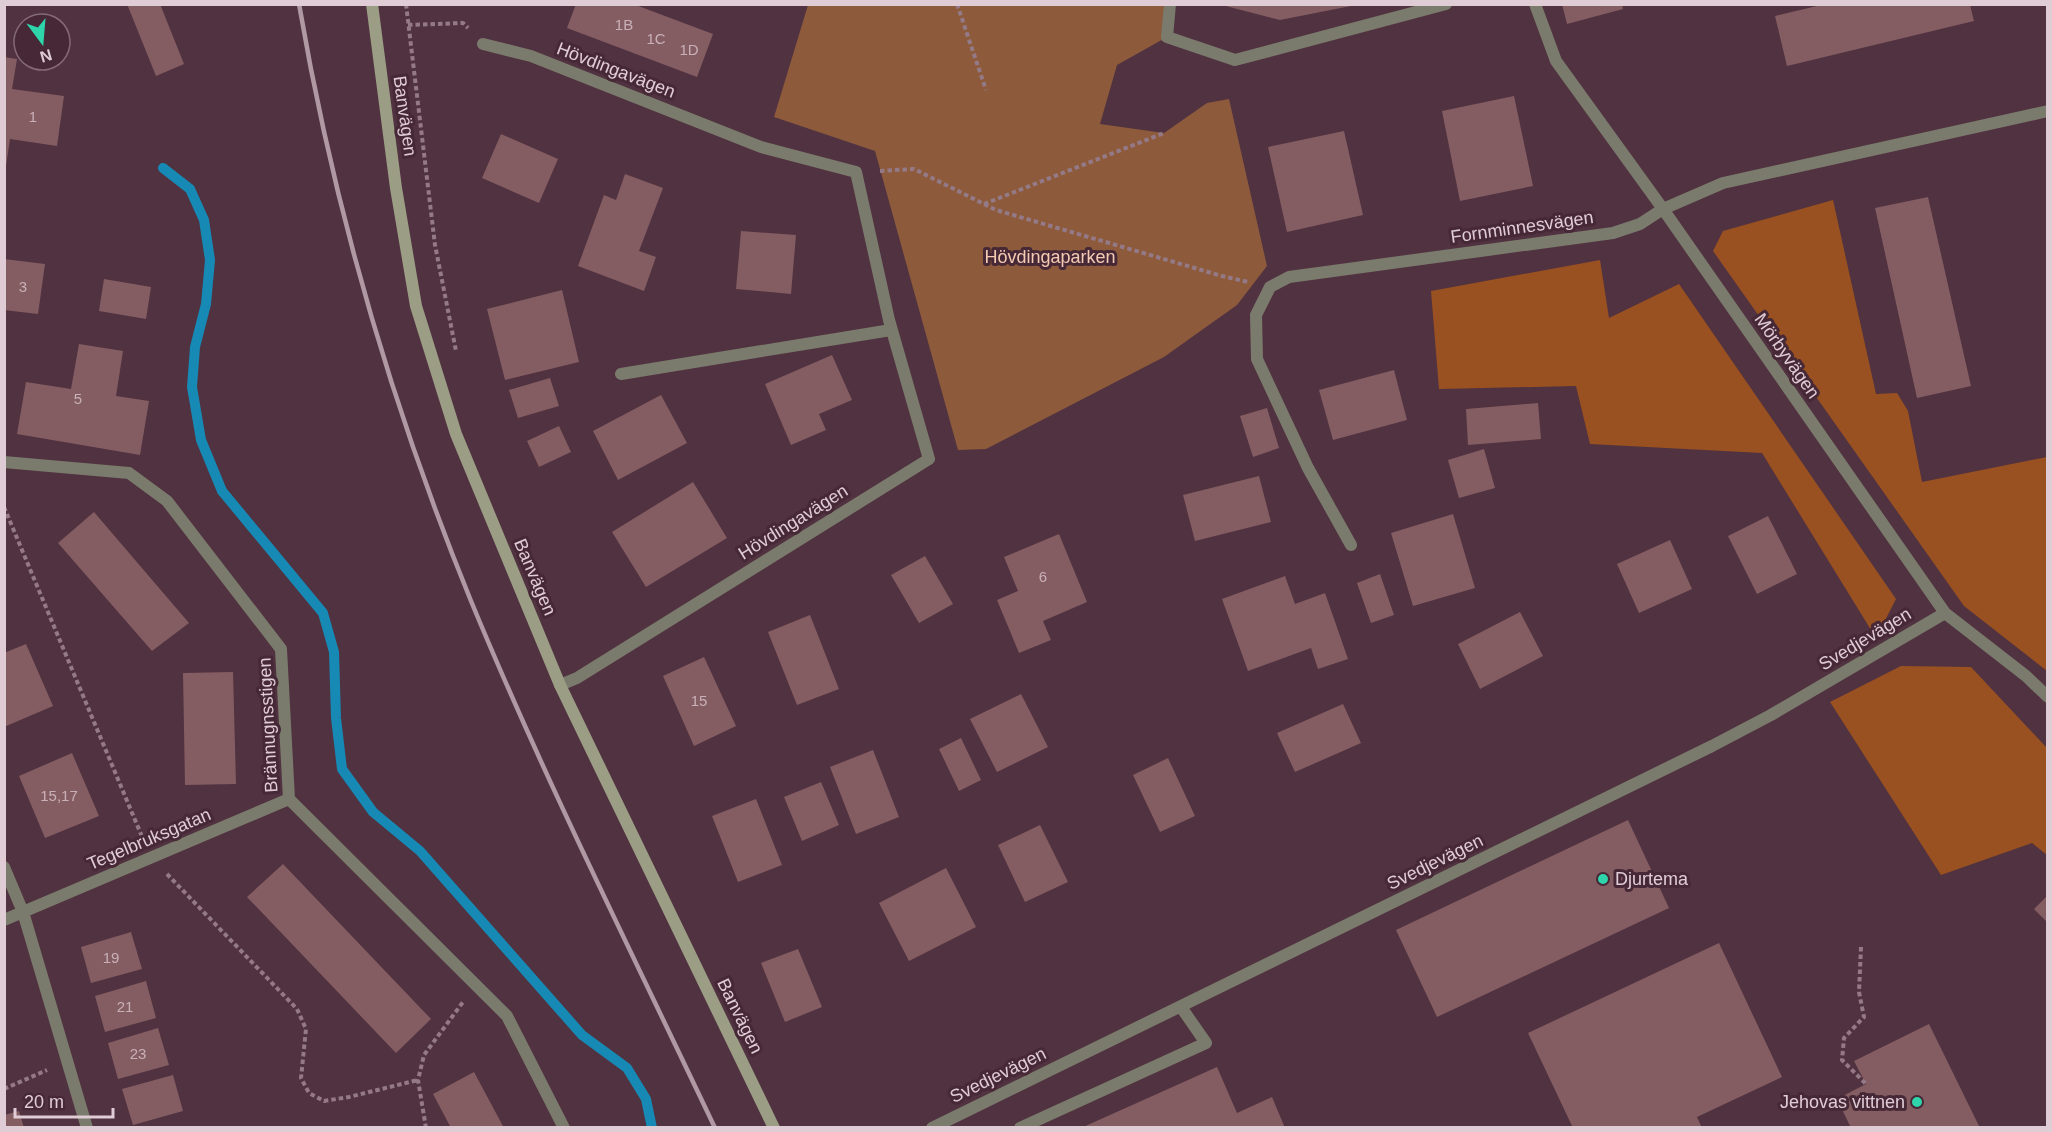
<svg xmlns="http://www.w3.org/2000/svg" width="2052" height="1132" font-family="Arial,sans-serif">
<rect width="100%" height="100%" fill="#513240"/>
<path fill="#8d5a3c" d="M808,5H1170L1167,37L1117,65L1100,124L1164,133L1207,103L1229,99L1267,266L1237,305L1164,357L986,449L958,450L875,151L774,117Z"/>
<path fill="#995121" d="M1833,200L1876,394L1897,393L1908,411L1922,482L2047,457V671L1964,606L1713,251L1723,231Z
M1600,260L1609,318L1679,284L1896,599L1876,638L1762,453L1590,444L1576,386L1439,389L1431,291Z
M1901,666L1971,667L2047,748V855L2032,843L1941,875L1830,702Z"/>
<g fill="none" stroke-linecap="round" stroke-linejoin="round">
<path stroke="#1789b5" stroke-width="10" d="M163,168L190,189L204,220L210,260L206,304L195,347L192,387L201,440L222,491L323,613L334,652L336,718L342,769L373,812L420,851L582,1035L627,1068L646,1099L652,1128"/>
</g>
<path fill="#845d62" d="M127,4H160L184,64L156,76Z
M576,4H633L713,34L697,77L567,28Z
M1218,4H1351V6L1280,20Z
M1562,4H1622L1623,9L1567,24Z
M1821,5H1970L1974,21L1787,66L1775,16Z
M4,57L17,59L12,89L64,96L57,146L10,139L6,166Z
M1514,96L1533,186L1460,201L1442,111Z
M1344,131L1363,215L1287,232L1268,147Z
M501,134L558,159L539,203L482,178Z
M625,174L663,188L639,251L656,257L644,291L578,266L604,195L616,200Z
M1928,197L1971,386L1917,398L1875,208Z
M741,231L796,235L791,294L736,289Z
M4,259L45,264L38,314L4,310Z
M104,279L151,287L146,319L99,311Z
M562,290L579,362L505,380L487,309Z
M79,344L123,351L116,396L149,401L140,455L17,434L26,382L71,389Z
M832,355L852,400L819,414L826,430L791,445L765,384Z
M1394,370L1407,420L1333,440L1319,390Z
M550,378L559,406L518,418L509,390Z
M661,395L687,443L618,480L593,431Z
M1538,403L1541,439L1468,445L1466,409Z
M1267,408L1279,448L1253,457L1240,416Z
M559,426L571,452L539,467L527,441Z
M1484,449L1495,488L1459,498L1448,460Z
M1259,476L1271,522L1195,541L1183,495Z
M693,482L727,538L646,587L612,532Z
M94,512L189,623L152,651L58,543Z
M1453,514L1475,588L1413,606L1391,533Z
M1768,516L1797,574L1757,594L1728,536Z
M1059,534L1087,602L1043,621L1051,640L1019,653L997,600L1018,591L1004,557Z
M1670,540L1692,589L1639,613L1617,564Z
M925,556L953,604L919,623L891,575Z
M1380,574L1394,615L1371,623L1357,583Z
M1285,576L1295,604L1325,593L1348,659L1318,669L1311,648L1248,671L1222,599Z
M1520,612L1543,656L1480,689L1458,644Z
M810,615L839,689L797,705L768,632Z
M26,644L53,706L4,727V653Z
M704,657L736,726L694,746L663,676Z
M233,672L236,784L185,785L183,673Z
M1021,694L1048,747L997,772L970,719Z
M1343,704L1361,743L1295,772L1277,733Z
M961,738L981,780L959,791L939,749Z
M873,750L899,817L856,834L830,767Z
M72,753L99,816L45,838L19,776Z
M1168,758L1195,816L1160,832L1133,775Z
M821,782L839,825L802,841L784,797Z
M756,799L782,865L738,882L712,816Z
M1628,820L1669,908L1437,1017L1396,930Z
M1040,825L1068,882L1025,902L998,845Z
M283,864L431,1019L396,1053L247,897Z
M946,868L976,927L909,961L879,903Z
M2048,895V923L2034,909Z
M131,932L142,969L91,983L81,947Z
M1719,943L1782,1077L1697,1117L1702,1128H1573L1528,1033Z
M798,949L822,1007L785,1022L761,963Z
M146,981L156,1018L105,1032L95,996Z
M1929,1024L1980,1128H1851L1837,1099L1866,1084L1854,1061Z
M158,1028L169,1065L118,1079L108,1043Z
M1217,1067L1237,1113L1272,1097L1285,1128H1081Z
M474,1072L504,1128H451L433,1094Z
M173,1075L183,1111L133,1125L122,1089Z
M19,1111L24,1128H4V1115Z"/>
<g fill="none" stroke-linecap="round" stroke-linejoin="round">
<path stroke="#947a86" stroke-width="4" stroke-dasharray="4.5 3" stroke-linecap="butt" d="M406,4L435,245L456,351
M957,4L986,90
M408,25L463,23L468,28
M880,171L914,169L996,210L1222,276L1248,282
M984,204L1164,133
M4,507L143,839
M167,874L297,1009L306,1029L301,1078L309,1093L324,1101L349,1097L418,1080
M1861,947L1859,992L1864,1017L1844,1038L1842,1060L1866,1084
M4,1089L47,1070
M426,1128L418,1080L424,1055L463,1002"/>
<path stroke="#7a7b6c" stroke-width="12" d="M1170,4L1167,37L1235,60L1446,4
M621,374L891,330
M1020,1128L1206,1043L1181,1007"/>
<path stroke="#7a7b6c" stroke-width="12" d="M1535,4L1556,61L1663,209L1945,613L2026,676L2048,697
M483,44L531,56L761,147L856,172L889,320L929,459L577,678L560,685
M4,462L129,473L167,501L281,649L289,799L507,1016L564,1128
M1351,545L1308,468L1257,359L1256,315L1270,287L1289,277L1613,233L1640,224L1663,209L1723,183L2048,111
M4,867L23,912L87,1128
M4,920L289,799
M932,1128L1712,746L1771,715L1945,613"/>
<path stroke="#9b9d85" stroke-width="12" d="M372,4L396,188L416,306L456,434L560,685L774,1128"/>
<path stroke="#b099a3" stroke-width="4.5" d="M299,4C334,208 393,410 471,601C545,780 632,953 715,1128"/>
</g>
<g fill="#2ed4aa" stroke="#462836" stroke-width="2">
<circle cx="1603" cy="879" r="6"/>
<circle cx="1917" cy="1102" r="6"/>
</g>
<g text-anchor="middle" stroke-width="6" stroke-linejoin="round" paint-order="stroke">
<g font-size="15" fill="#c9b0b8">
<text x="624" y="30">1B</text>
<text x="656" y="44">1C</text>
<text x="689" y="55">1D</text>
<text x="33" y="122">1</text>
<text x="23" y="292">3</text>
<text x="78" y="404">5</text>
<text x="1043" y="582">6</text>
<text x="699" y="706">15</text>
<text x="59" y="801">15,17</text>
<text x="111" y="963">19</text>
<text x="125" y="1012">21</text>
<text x="138" y="1059">23</text>
</g>
<g font-size="18" fill="#e0ccd4" stroke="#462836">
<text transform="translate(616 70) rotate(21)" y="6">Hövdingavägen</text>
<text transform="translate(405 116) rotate(82)" y="6">Banvägen</text>
<text transform="translate(1522 227) rotate(-8)" y="6">Fornminnesvägen</text>
<text transform="translate(1787 356) rotate(55)" y="6">Mörbyvägen</text>
<text transform="translate(793 522) rotate(-32)" y="6">Hövdingavägen</text>
<text transform="translate(535 577) rotate(67)" y="6">Banvägen</text>
<text transform="translate(1865 639) rotate(-31)" y="6">Svedjevägen</text>
<text transform="translate(268 725) rotate(-93)" y="6">Brännugnsstigen</text>
<text transform="translate(149 839) rotate(-23)" y="6">Tegelbruksgatan</text>
<text transform="translate(1435 862) rotate(-26)" y="6">Svedjevägen</text>
<text transform="translate(740 1016) rotate(64)" y="6">Banvägen</text>
<text transform="translate(998 1075) rotate(-26)" y="6">Svedjevägen</text>
</g>
<g font-size="18" fill="#f6cbb4" stroke="#462836">
<text x="1050" y="263">Hövdingaparken</text>
</g>
<g font-size="18" fill="#e0ccd4" stroke="#462836" text-anchor="start">
<text x="1615" y="885">Djurtema</text>
<text x="1905" y="1108" text-anchor="end">Jehovas vittnen</text>
</g>
</g>
<rect width="2052" height="1132" fill="none" stroke="#e0ccd4" stroke-width="12"/>
<g transform="translate(42 42) rotate(164)"><circle r="28" fill="#462836" stroke="#846a75" stroke-width="1.5"/>
<path d="M0-4.5L10 22L0 15L-10 22Z" fill="#2ed4aa"/>
<text y="-9" font-size="16" font-weight="bold" text-anchor="middle" fill="#e0ccd4">N</text>
</g>
<path d="M15 1108v9h98v-9" fill="none" stroke="#e0ccd4" stroke-width="3"/>
<text x="24" y="1108" font-size="18" fill="#e0ccd4" stroke="#462836" stroke-width="4.5" paint-order="stroke">20 m</text>
</svg>
